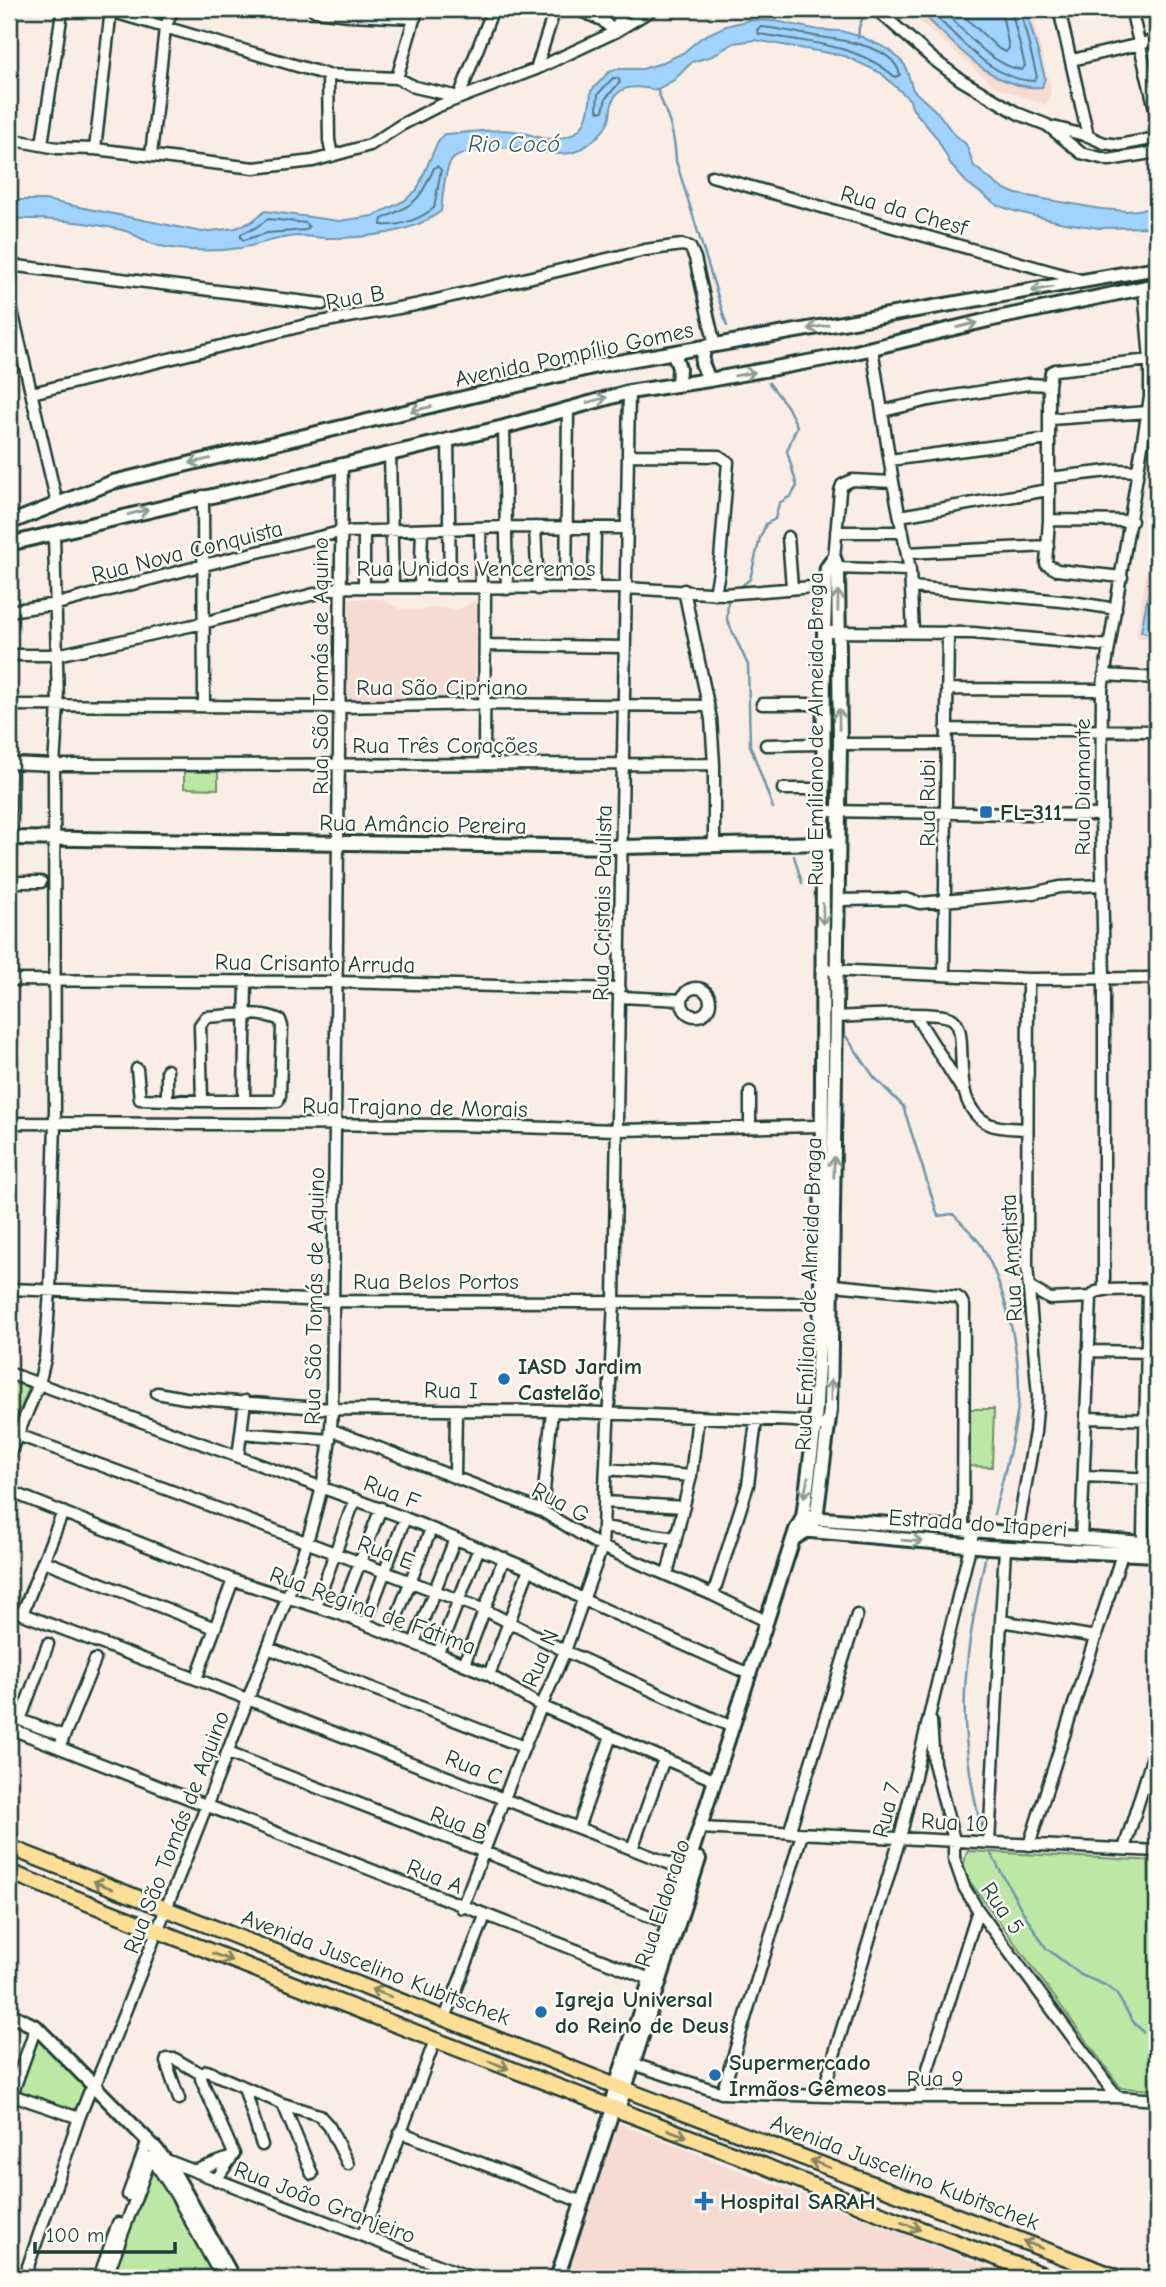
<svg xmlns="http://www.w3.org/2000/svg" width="1166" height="2287" font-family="'Comic Neue',sans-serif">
<rect width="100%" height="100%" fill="#f9ede6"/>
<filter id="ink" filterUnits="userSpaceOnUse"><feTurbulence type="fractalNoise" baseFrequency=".0143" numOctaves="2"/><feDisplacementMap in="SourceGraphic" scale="14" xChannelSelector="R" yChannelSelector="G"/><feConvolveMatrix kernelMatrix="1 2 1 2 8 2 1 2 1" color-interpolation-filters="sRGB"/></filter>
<g filter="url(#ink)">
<path fill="#f5dbd2" d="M905,9H1031L1051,91L1046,105L996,87Z
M1157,509V642L1136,637Z
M348,599H381L399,609L421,610L436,607L458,610L476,600V697L473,701H352L348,697Z
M617,2123L1016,2278H567Z"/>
<path fill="#bce7a4" stroke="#6e926c" stroke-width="2" d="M184,771L218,772V789L184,788Z
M9,1381L29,1388L9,1439Z
M969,1409H994L992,1467L968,1466Z
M967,1851L1157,1861V2090L1121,2088L962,1871Z
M42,2038L83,2080L85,2088L79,2107L71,2110L22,2093L20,2088L37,2039Z
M151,2163L217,2278H110Z"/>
<path fill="#a1d3fe" stroke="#6d97ad" stroke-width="2" d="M917,9H1026L1045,78L1042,87C989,91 953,40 917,9Z
M750,20L775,21L819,30L841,31L862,37L890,50L905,65L913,90L938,113L953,133L966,144L974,166L1000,187L1016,194L1101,209L1127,211L1157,208V227L1099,228L1064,223L1014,211L997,205L966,182L951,165L937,138L912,108L910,100L881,73L845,56L755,40L734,43L712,56L692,62L674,80L656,90C640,86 617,83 612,104C610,109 611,116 609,120C605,133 586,148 574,152C558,157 537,151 521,148C508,146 463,150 453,159C444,167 443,198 441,211C414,233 365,238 329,238C319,238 308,236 297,236C277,237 259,245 240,248C214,252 185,251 160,246C148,244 137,235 126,231C91,222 45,218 9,219V200H45L202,232L236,228L251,222L265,211L339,221L373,216L404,201L417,190L438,141L444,134C466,133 493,128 515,131C525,132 536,138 547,139C583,140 589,121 591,91L609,72L617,69H642L659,64L683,53L702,37L726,26Z
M1157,547V635L1141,632Z"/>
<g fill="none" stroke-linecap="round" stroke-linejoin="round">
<path stroke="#537985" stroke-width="2" d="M928,9C958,36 990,80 1034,81L1037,77L1020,9
M941,9C964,30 990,65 1022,70L1025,66L1011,9
M956,9L999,49L1006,52L1009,48L1001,9
M760,27C779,28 796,33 814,36C838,40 894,44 900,75L895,77C858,44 806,42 759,34L757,30Z
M613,78H618L620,82L606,98L603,111L599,112L597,109L598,94Z
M437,166L441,170L434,208C420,219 399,227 381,225L382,219C415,203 419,203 434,168Z
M268,219L306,223L309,227L306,230L267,233L244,240L241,238V234L255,228Z"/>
<path stroke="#6d97ad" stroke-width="2.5" d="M858,38L859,27L863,17
M657,89C667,115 675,132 676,161L727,326
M738,589L750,579L760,538L766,524L775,519L779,503L791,496L797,486L787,451L797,426L787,406L769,383
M732,597L728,601L727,620L748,665L750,745L773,808
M794,856L802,883
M843,1032L874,1077L903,1106L938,1216L953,1214C962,1224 975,1235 982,1246C1006,1289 1025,1365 1017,1414C1012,1447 1002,1481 994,1514
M982,1831C970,1784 961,1725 966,1676C969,1635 978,1594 986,1554
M990,1852L1023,1912L1046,1948L1081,1975L1105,1985L1116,1993L1132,2020L1143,2032"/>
<defs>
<path id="street" d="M85,9L110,11L328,75L397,78L415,87L459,97L493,9
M313,9L316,11L349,15L415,18
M576,9L602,20L615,32
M876,9L933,59L961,80L1019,114L1047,125L1081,153L1109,160L1157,152
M1059,9L1088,136
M1131,9L1157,117
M615,31L624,9
M1072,60L1157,40
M536,69L555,9
M328,75L329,140L332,156
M397,78L417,9
M1053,127L1088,136L1104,143L1119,145L1157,138
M9,139L57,148L95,149L254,168L313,161L370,145L401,125L436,107L536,69L615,32L653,9
M42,144L61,19L63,12L69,9
M95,149L111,9
M151,155L165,28L173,9
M712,176L1081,280
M9,265L322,304
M9,298L57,503
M872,348L893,482L910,570L913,632
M32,393L310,324L415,305L645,250L682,245L690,247L695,258L715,346
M883,411L929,400L1028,384L1049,385
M1051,419L1148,412
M504,427L507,589
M448,439L450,588
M390,454L393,587
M628,455L719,456L728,462L719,572L715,594
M890,460L1049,439
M1049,478L1117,470L1138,471
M203,496L204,705
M900,516L1048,490
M1049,520L1132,521
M535,527L538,589
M480,528L481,588
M364,531V587
M836,532H903
M788,537L792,587
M907,553L1048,546
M834,558L840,491L842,485L852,480L893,482
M831,568L910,570
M1122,577L1057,570L1046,564L1049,520V385L1051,372L1055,370L1150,360
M420,587L422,531
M912,587L1072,602L1116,609
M566,588L568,408
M594,588L595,529
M684,590L711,719L714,764V846
M9,611L57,604L204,565L340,532L507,527L627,528
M824,632L973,633L1109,646
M485,645L625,647
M9,655H57L203,623L341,587L626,588L724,594L825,586
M1104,675L1157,678
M947,689L1102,690
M762,704H824
M9,705L340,707L484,704L708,706
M946,729L1157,731
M1155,731L1157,689
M840,744H946
M766,745L824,744
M9,763L54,765L714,764
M484,763L485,588
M783,789H824
M824,811L1101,815
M9,831L10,773
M9,882H41
M838,900L906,899L920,903L1033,893L1060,887L1101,885
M831,970L1028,979L1157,978
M944,975L948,632
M9,980L337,982L620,989
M682 1002a14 14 0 1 1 28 0a14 14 0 1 1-28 0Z
M620,997L682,1000
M915,1015L961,1088
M836,1017C859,1016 933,1010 951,1018C974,1029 944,1103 989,1124C999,1129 1015,1128 1026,1129
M137,1069L140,1099L202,1101
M167,1070V1101
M244,1101H278L280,1095L282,1026L280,1020C259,1010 229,1016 206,1017L200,1025L202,1101H244L246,981
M9,1123L454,1125L617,1130L821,1126
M750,1126V1092
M834,1285L957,1297L961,1300L964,1306L963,1530
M1029,1287L1050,1299L1091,1297
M9,1289L334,1301L821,1303
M1104,1290V980L1101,815L1102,690L1150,397V360L1144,288
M1088,1351L1157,1352
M9,1373L405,1518L529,1569L584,1600L749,1674
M157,1393L185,1398L332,1409L552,1411L795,1421L822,1425
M1087,1418L1157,1420
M332,1430L542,1511L602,1547L713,1595L766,1621
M241,1433L330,1440
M18,1435L174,1492L485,1610L565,1651L732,1727
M9,1455L39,1384L45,1359L50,1291L55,1123L54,765L58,706L54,533
M238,1457L245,1401
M607,1469L691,1476
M1084,1476L1157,1479
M455,1477L456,1410
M9,1491L233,1580L340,1614L438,1653L489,1675L541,1706L716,1781
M605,1502L684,1507
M542,1511L552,1411
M603,1527L675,1538
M1017,1534L1035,1432L1038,1396L1027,1266L1028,979
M1143,1536L1148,1290
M1081,1539L1091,1297L1096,1292L1104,1290L1157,1289
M44,1561L215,1628
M667,1575L691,1476L698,1417
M713,1595L748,1485L756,1421
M316,1605L355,1499
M9,1609L196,1679L686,1870
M22,1614L63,1512
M340,1614L381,1508
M1001,1621L1096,1637
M365,1624L405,1518
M390,1634L431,1529
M414,1643L455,1539
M48,1644L20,1720L64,1736
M268,1648L524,1747
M438,1653L479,1548
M464,1664L504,1558
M489,1675L529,1569
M196,1679L233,1580
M931,1721L934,1763L954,1840V1858L964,1887L978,1910L1117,2097
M9,1728L650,1979
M62,1741L95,1660
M228,1753L675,1926
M578,1828L611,1736
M700,1828L1157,1851
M789,1833L857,1615
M989,1843L1005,1548
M1029,1845L1122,1554
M632,1849L664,1759
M1124,1849L1157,1743
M462,1908L524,1747L565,1651L602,1547L614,1301L629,392
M445,2018L485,1916
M633,2064L722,2093L865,2097H1117L1157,2100
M244,2087L262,2145
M722,2093L802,1834
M12,2095L79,2118
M822,2095L900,1838L974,1530
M919,2097L978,1910
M179,2099L166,2062L167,2059H175L201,2074
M9,2103L36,2027
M283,2104L312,2174
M400,2132L582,2202
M166,2160L472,2278
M194,2171L232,2157
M216,2180L234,2154L201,2079V2074L207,2071L283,2104L319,2115L329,2126L348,2164
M128,2195L148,2140
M363,2235L435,2040
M24,2278L79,2118L89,2093L95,2085C148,1957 198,1828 248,1699C283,1606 329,1509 332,1409L342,464
M99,2278L118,2223
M106,2278L151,2157L176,2195L222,2278"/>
<path id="secondary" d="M704,348L702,363L709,380
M674,353L679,368L678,384
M9,523L113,482L601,365L1157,268
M9,544L504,427L629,392L709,380L835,357L988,320L1157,285
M9,838L621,847L830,843
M810,1518L1157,1544
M800,1530L988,1547L1157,1555
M793,1539L806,1531L816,1518L830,1410L840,744L838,569L834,558
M9,2014L36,2027L156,2149L173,2171L233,2278
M613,2109L620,2103L633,2064L699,1859
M557,2278L613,2109L612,2101L616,2086L796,1530L803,1517L815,1424L821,1303L824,632L826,576L827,568L834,558"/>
<path id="primary" d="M9,1847L616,2086L1119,2278
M9,1872L435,2040L760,2164L896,2220L1051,2278"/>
</defs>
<use href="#street" stroke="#1f3d34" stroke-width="15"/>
<use href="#secondary" stroke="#1f3d34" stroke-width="18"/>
<use href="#primary" stroke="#1f3d34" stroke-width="19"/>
<use href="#street" stroke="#fdfcf7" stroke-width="10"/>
<use href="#secondary" stroke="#fdfcf7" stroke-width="12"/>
<use href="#primary" stroke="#fdde96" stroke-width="14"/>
</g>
<defs><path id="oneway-shaft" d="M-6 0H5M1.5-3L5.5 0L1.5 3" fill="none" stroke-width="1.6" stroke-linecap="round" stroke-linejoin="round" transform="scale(1.75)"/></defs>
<g stroke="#8e9c96">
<use href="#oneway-shaft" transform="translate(1042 289) rotate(170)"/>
<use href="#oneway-shaft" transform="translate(967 325) rotate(-14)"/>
<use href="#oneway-shaft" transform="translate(818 327) rotate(170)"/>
<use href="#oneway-shaft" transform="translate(745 374) rotate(-10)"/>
<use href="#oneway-shaft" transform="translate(597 400) rotate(-15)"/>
<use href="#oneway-shaft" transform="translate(421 409) rotate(167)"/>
<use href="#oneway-shaft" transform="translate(200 461) rotate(167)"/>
<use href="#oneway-shaft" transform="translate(138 512) rotate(-14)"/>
<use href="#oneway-shaft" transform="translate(838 601) rotate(-89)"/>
<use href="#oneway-shaft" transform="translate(839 719) rotate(-91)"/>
<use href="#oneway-shaft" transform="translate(823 914) rotate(89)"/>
<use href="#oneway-shaft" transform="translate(834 1167) rotate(-89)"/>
<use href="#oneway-shaft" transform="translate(831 1390) rotate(-89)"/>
<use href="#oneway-shaft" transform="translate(806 1487) rotate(101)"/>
<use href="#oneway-shaft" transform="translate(912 1541) rotate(5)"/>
</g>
<g stroke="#838560">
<use href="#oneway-shaft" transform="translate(103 1885) rotate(-158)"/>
<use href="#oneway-shaft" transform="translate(222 1957) rotate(21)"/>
<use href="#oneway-shaft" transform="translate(381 1993) rotate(-159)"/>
<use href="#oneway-shaft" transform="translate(499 2065) rotate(21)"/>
<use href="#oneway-shaft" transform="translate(677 2133) rotate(20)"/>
<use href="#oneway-shaft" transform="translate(820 2164) rotate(-159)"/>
<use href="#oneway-shaft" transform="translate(911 2226) rotate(21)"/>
<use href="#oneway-shaft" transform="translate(1033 2245) rotate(-159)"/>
</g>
</g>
<g fill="#1f6fb2" stroke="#fdfcf7" stroke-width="2.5">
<rect x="979" y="805" width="14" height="14" rx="3.5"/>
<circle cx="504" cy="1379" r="7"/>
<circle cx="541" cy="2012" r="7"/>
<circle cx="715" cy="2075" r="7"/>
<path d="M700.5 2190.5h7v7h7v7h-7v7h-7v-7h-7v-7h7z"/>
</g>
<g text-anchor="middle" stroke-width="5" stroke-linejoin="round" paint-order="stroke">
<g font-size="23" fill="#1f3d34" stroke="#fdfcf7">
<text transform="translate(904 210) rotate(16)" y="8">Rua da Chesf</text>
<text transform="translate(355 297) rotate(-10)" y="8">Rua B</text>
<text transform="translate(574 354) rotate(-12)" y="8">Avenida Pompílio Gomes</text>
<text transform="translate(187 551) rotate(-14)" y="8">Rua Nova Conquista</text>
<text x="476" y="576">Rua Unidos Venceremos</text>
<text transform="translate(320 666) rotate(-90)" y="8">Rua São Tomás de Aquino</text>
<text x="442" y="695">Rua São Cipriano</text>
<text transform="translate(815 729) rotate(-90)" y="8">Rua Emíliano de Almeida Braga</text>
<text x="445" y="753">Rua Três Corações</text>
<text transform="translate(1082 787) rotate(-90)" y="8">Rua Diamante</text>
<text transform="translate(927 803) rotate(-90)" y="8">Rua Rubi</text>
<text transform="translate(423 824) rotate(1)" y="8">Rua Amâncio Pereira</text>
<text transform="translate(602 903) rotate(-89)" y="8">Rua Cristais Paulista</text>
<text transform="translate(315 963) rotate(1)" y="8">Rua Crisanto Arruda</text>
<text transform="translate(415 1107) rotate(1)" y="8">Rua Trajano de Morais</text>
<text transform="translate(1011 1258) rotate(-93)" y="8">Rua Ametista</text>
<text x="436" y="1289">Rua Belos Portos</text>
<text transform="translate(808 1294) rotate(-88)" y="8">Rua Emíliano de Almeida Braga</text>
<text transform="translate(314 1296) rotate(-89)" y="8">Rua São Tomás de Aquino</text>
<text transform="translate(451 1390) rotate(1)" y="8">Rua I</text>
<text transform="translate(392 1492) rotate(21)" y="8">Rua F</text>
<text transform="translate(561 1502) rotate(28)" y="8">Rua G</text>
<text transform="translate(978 1523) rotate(4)" y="8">Estrada do Itaperi</text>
<text transform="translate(386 1552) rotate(21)" y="8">Rua E</text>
<text transform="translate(373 1610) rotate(20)" y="8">Rua Regina de Fátima</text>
<text transform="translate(540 1658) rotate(-67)" y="8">Rua N</text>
<text transform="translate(474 1767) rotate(22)" y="8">Rua C</text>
<text transform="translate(886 1810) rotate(-76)" y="8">Rua 7</text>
<text transform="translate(955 1822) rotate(3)" y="8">Rua 10</text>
<text transform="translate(459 1823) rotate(21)" y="8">Rua B</text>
<text transform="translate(176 1832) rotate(-69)" y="8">Rua São Tomás de Aquino</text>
<text transform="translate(435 1876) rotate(22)" y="8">Rua A</text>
<text transform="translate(662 1903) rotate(-72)" y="8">Rua Eldorado</text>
<text transform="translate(1003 1908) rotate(55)" y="8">Rua 5</text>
<text transform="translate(376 1967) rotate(21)" y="8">Avenida Juscelino Kubitschek</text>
<text x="935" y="2086">Rua 9</text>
<text transform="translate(905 2172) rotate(21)" y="8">Avenida Juscelino Kubitschek</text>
<text transform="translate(325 2202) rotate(21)" y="8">Rua João Granjeiro</text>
</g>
<g font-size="23" font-weight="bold" fill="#1f3d34" stroke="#fdfcf7" text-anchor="start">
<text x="1000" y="820">FL-311</text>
<text x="518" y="1374">IASD Jardim<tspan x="518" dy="26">Castelão</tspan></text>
<text x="555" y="2007">Igreja Universal<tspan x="555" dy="26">do Reino de Deus</tspan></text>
<text x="729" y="2070">Supermercado<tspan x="729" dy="26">Irmãos Gêmeos</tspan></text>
<text x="720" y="2209">Hospital SARAH</text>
</g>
<g font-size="24" font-style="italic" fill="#395b5c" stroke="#fdfcf7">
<text x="514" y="152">Rio Cocó</text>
</g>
</g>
<rect width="1166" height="2287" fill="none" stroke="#fdfcf7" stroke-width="35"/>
<rect x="18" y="18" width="1131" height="2252" fill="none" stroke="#1f3d34" stroke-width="2.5" filter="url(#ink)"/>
<path d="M35 2242v10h140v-10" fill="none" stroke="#1f3d34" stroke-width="3.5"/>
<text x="46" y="2242" font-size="21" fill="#1f3d34" stroke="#fdfcf7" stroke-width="5" paint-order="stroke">100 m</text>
</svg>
